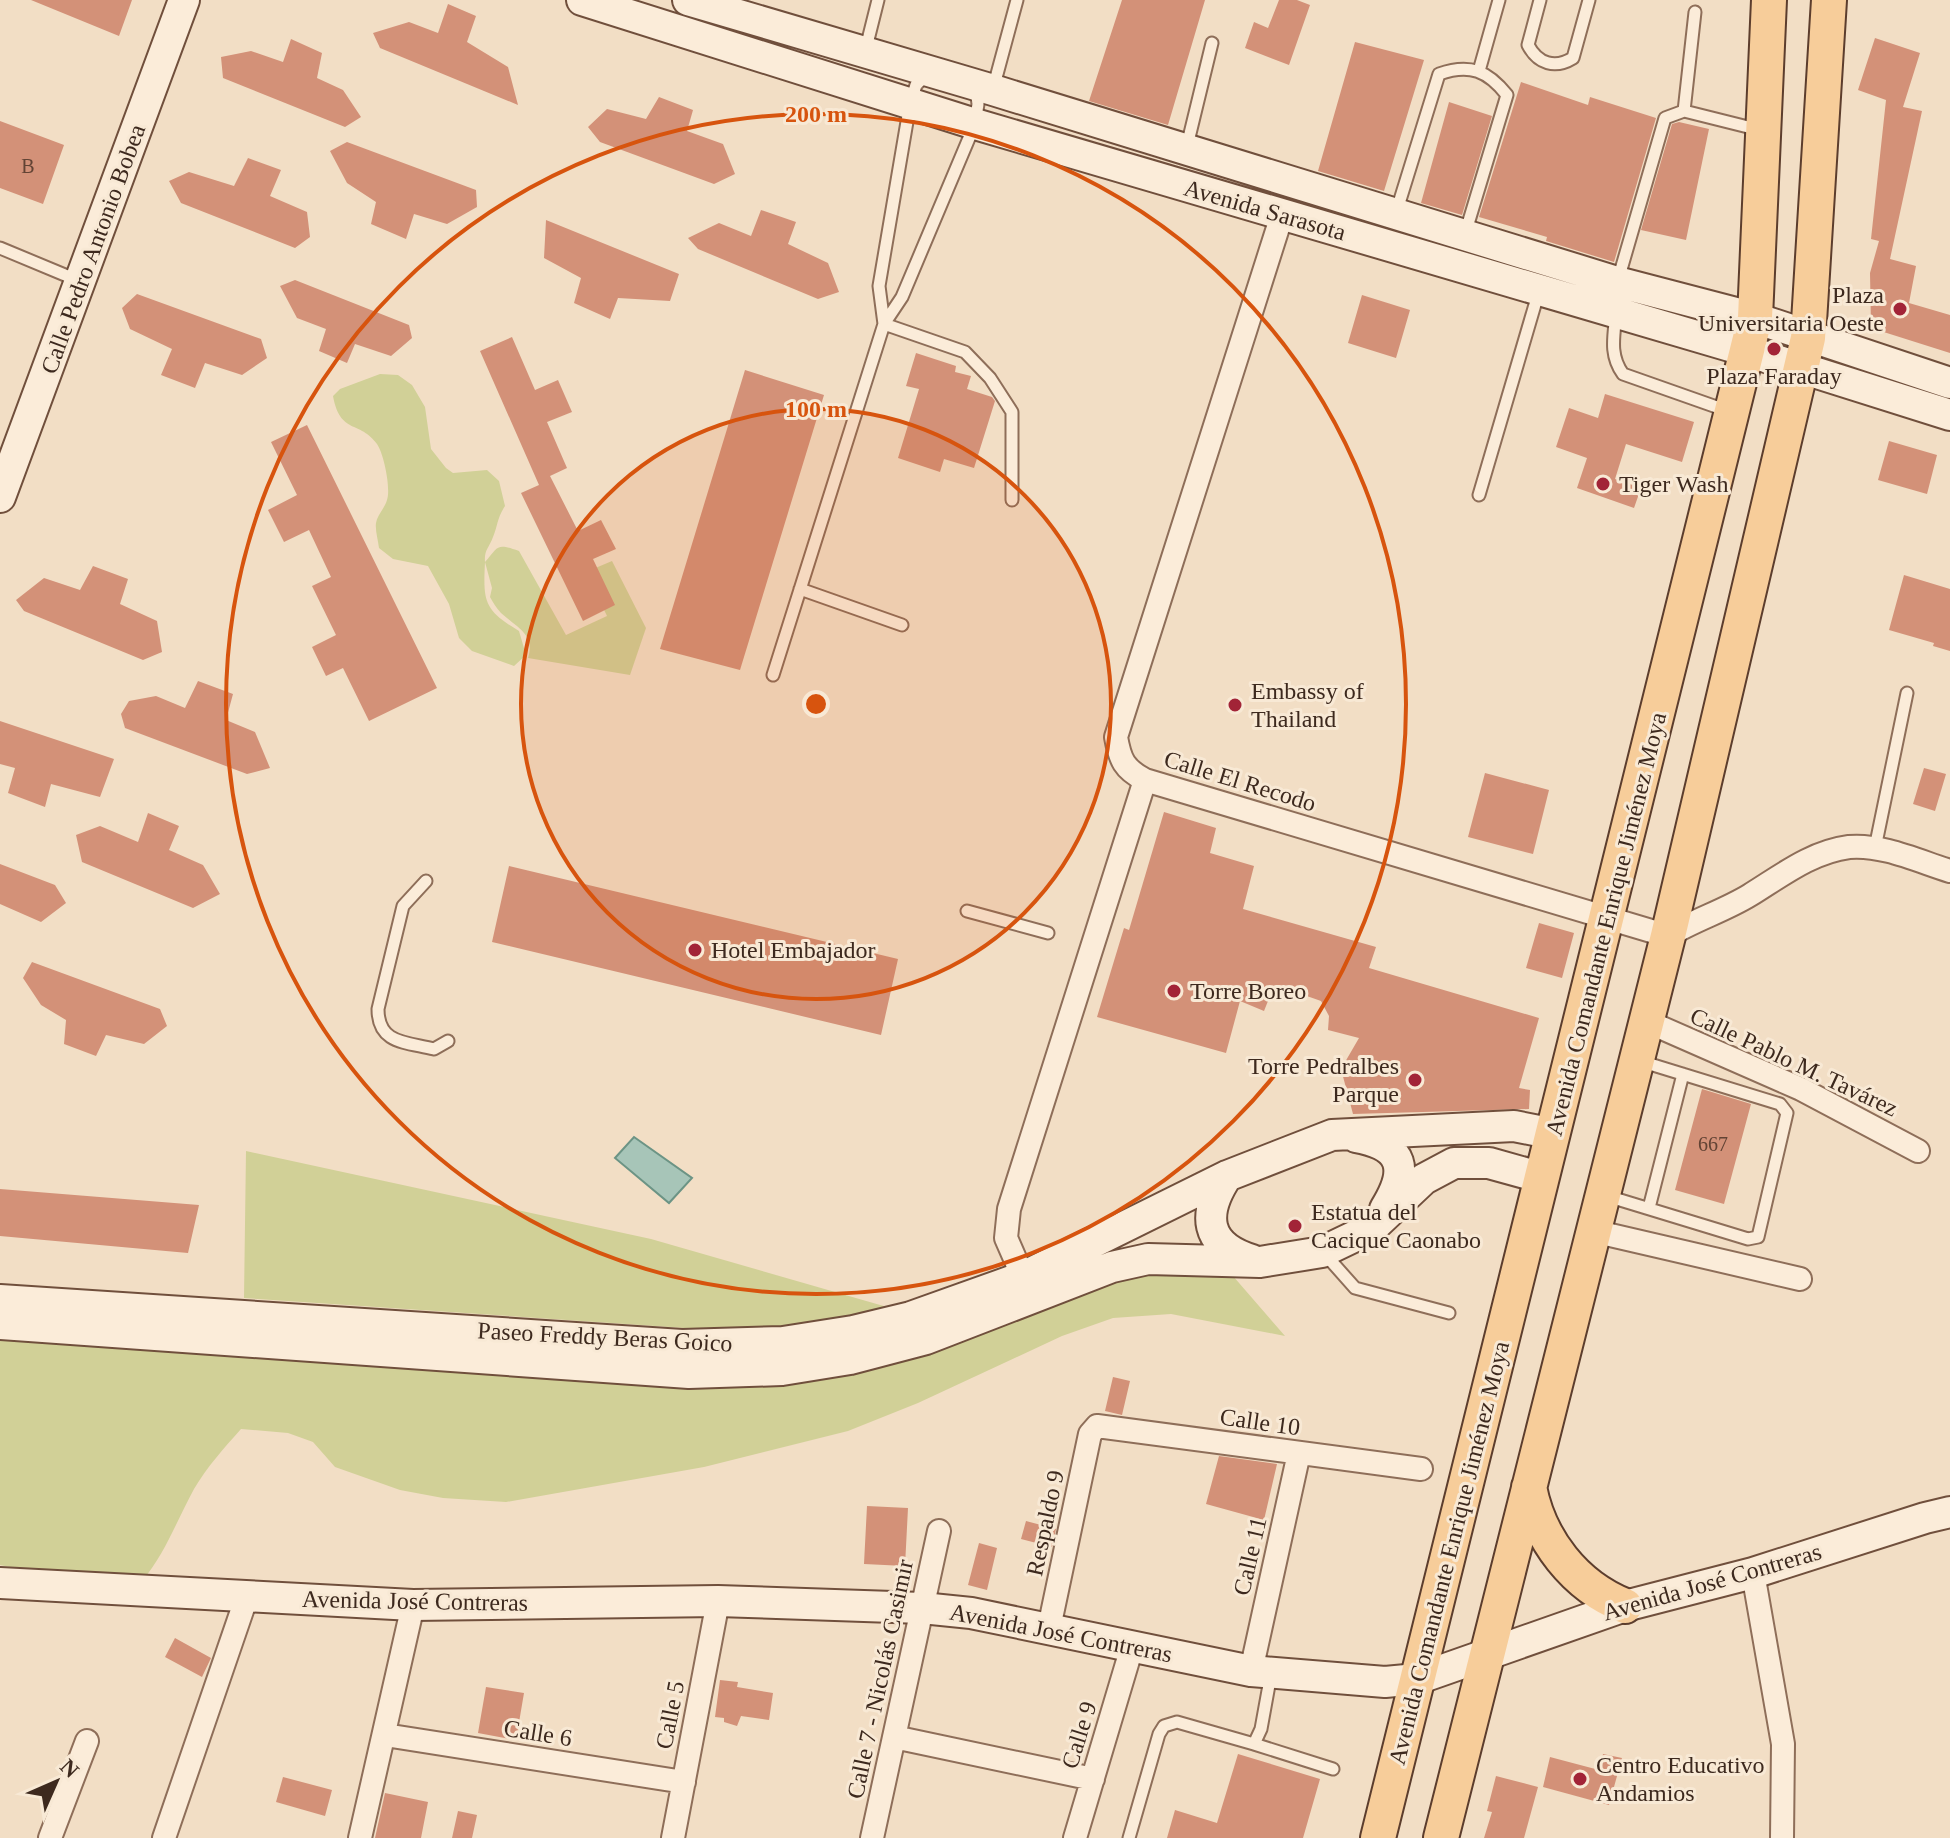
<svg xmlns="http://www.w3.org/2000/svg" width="1950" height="1838" font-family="Georgia,serif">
<rect width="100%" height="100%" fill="#f2dec5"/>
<path fill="#d1d097" d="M380,374L398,375L412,385L425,407L431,449L446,468L453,473L487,470L499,481L505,506C497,518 498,525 493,537C489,548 484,550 485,562C499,546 496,543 519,551L566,635L607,616L586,572L612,561L646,628L630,675L528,658C536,634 516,627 501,613C496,608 493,602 490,597L492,588L485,562C483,602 484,610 519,631L526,655L514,666L472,651L459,638L449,604L428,566L393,559L379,548C378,540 375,530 376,523C377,515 385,508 387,500C391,489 384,454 377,444C360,420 340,435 333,396L340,389Z
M246,1151L651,1239L901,1311L758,1333L244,1298Z
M1154,1268L1233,1276L1285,1336L1171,1314L1113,1318L1062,1336L918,1403L848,1431L704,1467L506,1502L443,1498L400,1490L335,1467L313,1442L288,1433L241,1429C224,1448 207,1467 194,1489C177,1520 165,1554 142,1581L65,1578L0,1565V1335L701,1384Z"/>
<path fill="#a7c5b8" stroke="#6c9485" stroke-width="2" d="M634,1137L692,1178L669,1203L615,1158Z"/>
<path fill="#d39178" d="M31,0H132L119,36Z
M1122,0H1205L1168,125L1089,101Z
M1279,0H1297L1310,5L1289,65L1245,48L1254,22L1268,28Z
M448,4L476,16L467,42L508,67L518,105L380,48L373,33L409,22L438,33Z
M1875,38L1920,53L1903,107L1922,111L1890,259L1916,266L1909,303L1950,315V353L1871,328L1870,273L1879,241L1871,239L1886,100L1858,90Z
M291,39L322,53L317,78L343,90L361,117L345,127L223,78L221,57L251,51L283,62Z
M1355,42L1424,60L1384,191L1318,171Z
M1521,82L1588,105L1590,97L1656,118L1614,262L1546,241L1547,237L1479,217Z
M659,97L693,110L687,131L723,144L735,174L714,184L600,142L588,127L607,109L646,119Z
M1449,102L1492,116L1462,215L1421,203Z
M0,121L64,145L43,204L0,188Z
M1679,122L1709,129L1686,240L1641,230L1672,124Z
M347,142L476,190L477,207L447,224L414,214L406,239L371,224L376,202L347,183L330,151Z
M248,158L281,170L270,196L307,212L310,237L295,248L181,203L169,181L189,172L234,186Z
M761,210L796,222L788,244L828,263L839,292L818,299L698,249L688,238L719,223L751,236Z
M546,220L679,274L670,301L618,298L610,319L574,303L581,278L544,258Z
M295,280L409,325L412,338L391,356L355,344L347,363L319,351L326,329L297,318L280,286Z
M137,294L261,339L267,358L242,375L205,363L195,388L161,375L172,349L130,329L122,308Z
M1362,295L1410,310L1396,358L1348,343Z
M512,337L535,390L558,380L572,412L547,422L567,468L550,476L578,531L601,520L616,549L593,559L615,605L583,621L521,493L539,485L480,351Z
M916,353L956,366L955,372L971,376L967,389L992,397L995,401L974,468L944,459L940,472L898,458L919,389L906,386Z
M745,370L824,395L740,670L660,649Z
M1605,394L1694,422L1682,462L1626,444L1615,479L1641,488L1634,508L1577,488L1587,458L1556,447L1569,408L1598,418Z
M307,425L437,688L369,721L343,668L326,676L312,647L336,635L312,586L331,577L309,530L284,542L268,510L297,495L271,442Z
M1889,441L1937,455L1927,494L1878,480Z
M93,566L128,579L120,604L157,621L162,652L143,660L24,611L16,600L44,578L80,590Z
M1904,575L1950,589V651L1933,646L1934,643L1889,630Z
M198,681L233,694L226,720L255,732L270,768L247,774L125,728L121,714L129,701L156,696L185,708Z
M0,721L114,759L100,797L51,784L45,807L8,793L15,768L0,764Z
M1924,768L1946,774L1935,811L1913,804Z
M1485,773L1549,790L1533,854L1468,837Z
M1164,812L1216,828L1210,853L1254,866L1243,909L1376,947L1369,968L1539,1018L1519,1088L1530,1090L1529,1109L1353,1114L1341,1069L1359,1038L1328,1030L1329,1016L1321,1001L1284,988L1270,996L1264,1011L1240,1001L1226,1053L1097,1017L1124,928L1129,930Z
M148,813L179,826L169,850L203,865L220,894L193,908L82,862L76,835L100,826L138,842Z
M0,864L55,885L66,903L41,922L0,904Z
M509,866L898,959L881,1035L492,942Z
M1539,923L1574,933L1562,978L1526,968Z
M32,962L160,1009L167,1026L144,1044L106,1035L96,1056L64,1044L66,1020L41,1005L23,978Z
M1702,1089L1751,1104L1724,1204L1675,1190Z
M0,1189L199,1205L188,1253L0,1236Z
M1113,1377L1130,1381L1122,1415L1105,1411Z
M1219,1456L1277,1464L1264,1520L1206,1504Z
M867,1506L908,1508L905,1566L864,1564Z
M1026,1521L1056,1529L1052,1547L1021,1539Z
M979,1543L997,1548L987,1590L968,1585Z
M175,1638L211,1658L202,1677L165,1657Z
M720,1680L738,1682L737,1687L773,1693L769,1720L741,1716L737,1726L724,1722V1718L715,1717Z
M486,1687L524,1693L516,1740L478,1733Z
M1238,1754L1320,1779L1303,1838H1167L1175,1810L1217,1823Z
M1603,1754L1622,1758L1609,1805L1543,1787L1550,1757L1599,1770Z
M1496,1776L1538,1787L1524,1838H1484L1492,1812L1487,1811Z
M283,1777L332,1790L325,1816L276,1802Z
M385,1793L428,1802L421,1838H375Z
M458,1811L477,1815L472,1838H452Z"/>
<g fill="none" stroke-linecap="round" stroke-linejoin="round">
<defs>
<path id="lane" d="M1540,0L1528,45C1538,64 1555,69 1573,58L1589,0
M865,52L878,0
M1479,71L1499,0
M993,89L1017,0
M1684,111L1695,12
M1187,146L1212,43
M1396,213L1439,74C1470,63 1488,71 1507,95L1465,234
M0,248L77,280
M1618,280L1665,118L1684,111L1760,130
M1616,314C1614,336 1609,355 1623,374L1728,411
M884,324L879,286L910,104L916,85L926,75
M884,324L965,352L990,378L1012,412V500
M1479,495L1539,291
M800,589L902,625
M773,675L884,324L902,297L975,124L978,104L976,89
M1875,848L1907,693
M426,881L403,906L378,1009C378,1044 406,1042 434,1049L448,1041
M967,911L1048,933
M1607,1196L1748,1239L1758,1237L1787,1113L1780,1104L1640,1061
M1649,1208L1683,1074
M1323,1252L1355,1288L1449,1313
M1254,1744L1333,1769
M1129,1838L1159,1734L1164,1726L1177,1722L1254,1744L1261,1729L1271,1674"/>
<path id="street" d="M1282,215L1116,737C1120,760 1124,769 1145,780L1668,936C1694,920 1724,911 1750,895C1781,876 1811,852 1849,847C1882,844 1918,861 1950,871
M1646,1021L1801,1089L1918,1151
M1593,1231L1800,1279
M1023,1277L1006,1238L1009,1209L1145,780
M1753,1573L1783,1744L1782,1838
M1049,1628L1090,1434L1097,1426L1421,1469
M1251,1671L1299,1453
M385,1735L684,1782
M894,1737L1093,1779
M50,1838L87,1741
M164,1838L247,1596
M360,1838L413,1605
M673,1838L718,1601
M872,1838L939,1531
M1075,1838L1132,1647"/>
<path id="secondary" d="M582,0L975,124L1747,351L1950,415
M688,0L993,90L1617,282L1755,318L1950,383
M0,497L184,0
M1356,1137C1405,1146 1409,1170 1385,1209
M1227,1176C1202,1214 1204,1245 1252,1260
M0,1300L682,1345L783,1342L853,1331L911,1317L1023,1277L1227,1176L1332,1135L1514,1126L1554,1134
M0,1324L689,1373L782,1370L850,1359L926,1339L1112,1267L1148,1259L1260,1262L1322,1252L1372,1228L1424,1179L1454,1163H1489L1543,1178
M0,1583L413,1605L718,1601L922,1608L971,1613L1251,1671L1385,1682L1417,1679L1625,1606L1753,1573L1925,1518L1950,1512"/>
<path id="primary" d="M1529,1487C1539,1540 1575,1586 1625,1606
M1378,1838L1755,318L1769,0
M1441,1838L1668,936L1808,338L1829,0"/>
</defs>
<use href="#lane" stroke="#8e6e59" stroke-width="15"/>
<use href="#street" stroke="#8e6e59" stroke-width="26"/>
<use href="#secondary" stroke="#704f3c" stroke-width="34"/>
<use href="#primary" stroke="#5c3d2d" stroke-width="38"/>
<use href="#lane" stroke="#fbecd9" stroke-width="11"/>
<use href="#street" stroke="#fbecd9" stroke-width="22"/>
<use href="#secondary" stroke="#fbecd9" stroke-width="30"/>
<use href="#primary" stroke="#f7cd9a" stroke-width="34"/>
</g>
<circle cx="816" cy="704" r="295" fill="#d7540e" fill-opacity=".12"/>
<g fill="none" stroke="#d7540e" stroke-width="4">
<circle cx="816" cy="704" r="295"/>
<circle cx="816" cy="704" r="590"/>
</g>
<g fill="#a22437" stroke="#f8e9d5" stroke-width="3">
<circle cx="1900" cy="309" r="8"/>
<circle cx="1774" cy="349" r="8"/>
<circle cx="1603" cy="484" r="8"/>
<circle cx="1235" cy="705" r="8"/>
<circle cx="695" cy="950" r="8"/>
<circle cx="1174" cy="991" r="8"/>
<circle cx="1415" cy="1080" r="8"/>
<circle cx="1295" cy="1226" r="8"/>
<circle cx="1580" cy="1779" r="8"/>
</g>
<g text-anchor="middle" stroke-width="6" stroke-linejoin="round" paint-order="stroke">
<g font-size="20" fill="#624334">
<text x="28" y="173">B</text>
<text x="1713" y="1151">667</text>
</g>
<g font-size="24" fill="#3d291e" stroke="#f8e9d5">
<text transform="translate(1265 210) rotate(16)" y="8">Avenida Sarasota</text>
<text transform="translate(93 249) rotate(-70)" y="8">Calle Pedro Antonio Bobea</text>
<text transform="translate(1240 781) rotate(17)" y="8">Calle El Recodo</text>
<text transform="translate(1606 924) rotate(-76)" y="8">Avenida Comandante Enrique Jiménez Moya</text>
<text transform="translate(1794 1062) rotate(25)" y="8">Calle Pablo M. Tavárez</text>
<text transform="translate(605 1337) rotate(3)" y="8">Paseo Freddy Beras Goico</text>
<text transform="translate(1260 1422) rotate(8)" y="8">Calle 10</text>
<text transform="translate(1045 1523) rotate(-78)" y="8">Respaldo 9</text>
<text transform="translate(1449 1553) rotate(-76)" y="8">Avenida Comandante Enrique Jiménez Moya</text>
<text transform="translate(1250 1556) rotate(-77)" y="8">Calle 11</text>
<text transform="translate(1712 1582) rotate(-16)" y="8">Avenida José Contreras</text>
<text transform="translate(415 1601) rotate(1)" y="8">Avenida José Contreras</text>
<text transform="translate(1061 1633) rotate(11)" y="8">Avenida José Contreras</text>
<text transform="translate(880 1679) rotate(-78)" y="8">Calle 7 - Nicolás Casimir</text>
<text transform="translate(670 1715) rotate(-79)" y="8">Calle 5</text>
<text transform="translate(538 1733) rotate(9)" y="8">Calle 6</text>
<text transform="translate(1079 1735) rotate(-73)" y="8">Calle 9</text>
</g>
<g font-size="24" fill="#3d291e" stroke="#f8e9d5" text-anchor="start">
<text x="1884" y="303" text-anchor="end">Plaza<tspan x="1884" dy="28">Universitaria Oeste</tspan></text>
<text x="1774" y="384" text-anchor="middle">Plaza Faraday</text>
<text x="1619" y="492">Tiger Wash</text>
<text x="1251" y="699">Embassy of<tspan x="1251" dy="28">Thailand</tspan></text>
<text x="711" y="958">Hotel Embajador</text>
<text x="1190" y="999">Torre Boreo</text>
<text x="1399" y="1074" text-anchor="end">Torre Pedralbes<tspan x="1399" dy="28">Parque</tspan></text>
<text x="1311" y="1220">Estatua del<tspan x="1311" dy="28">Cacique Caonabo</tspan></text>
<text x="1596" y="1773">Centro Educativo<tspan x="1596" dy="28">Andamios</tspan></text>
</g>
</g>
<circle cx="816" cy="704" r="12" fill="#d7540e" stroke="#f8e9d5" stroke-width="4"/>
<g font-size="24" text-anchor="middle" font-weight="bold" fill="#d7540e" stroke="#f8e9d5" stroke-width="6" stroke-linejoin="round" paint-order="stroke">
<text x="816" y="122">200 m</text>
<text x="816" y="417">100 m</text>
</g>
<g transform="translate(56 1782) rotate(45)" stroke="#f8e9d5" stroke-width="6" paint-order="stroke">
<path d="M0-6L14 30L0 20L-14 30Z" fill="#3d291e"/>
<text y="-12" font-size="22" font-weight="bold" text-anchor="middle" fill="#3d291e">N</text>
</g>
</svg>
